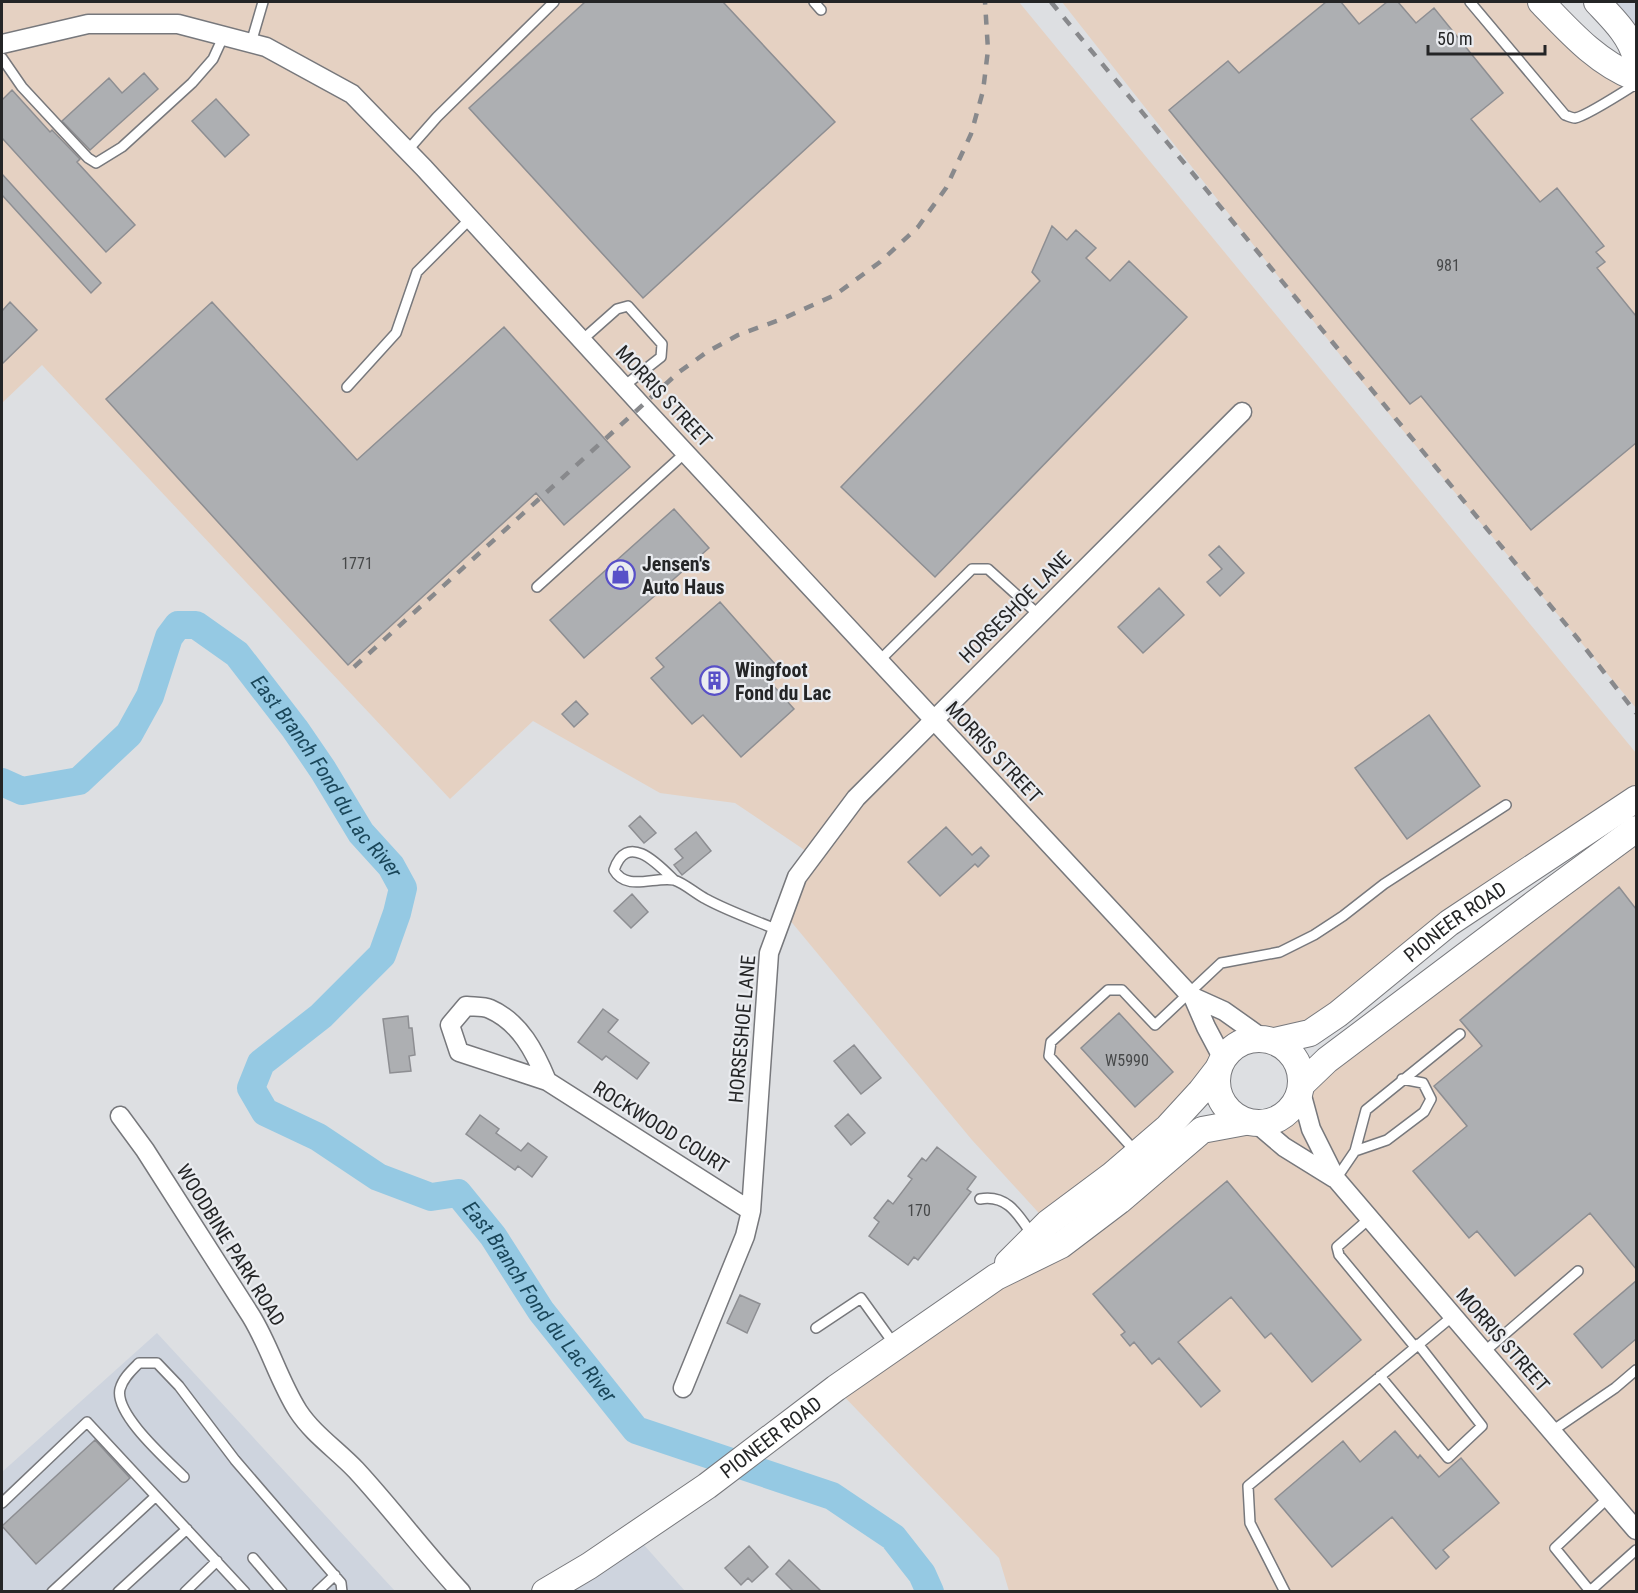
<svg xmlns="http://www.w3.org/2000/svg" width="1638" height="1593" font-family="'Roboto Condensed',sans-serif">
<rect width="100%" height="100%" fill="#dddfe2"/>
<path fill="#ced4de" d="M1612,2H1636V29Z
M157,1333L395,1591H2V1472Z
M636,1536L685,1591L545,1592Z"/>
<path fill="#e5d1c2" d="M2,2H1019L1636,753V799L1338,1014L1244,1041L1231,1049L1048,1223L972,1140L784,913L812,856L803,849L735,803L660,793L533,721L450,799L42,365L2,403Z
M1062,2H1541L1636,78V708L1348,365Z
M1636,829V1591H1009L999,1558L836,1388L1202,1130L1266,1123L1277,1120L1289,1112L1296,1103L1299,1093Z"/>
<g fill="none" stroke-linecap="round" stroke-linejoin="round">
<path stroke="#95c9e3" stroke-width="28" id="s1" d="M2,782L22,791L79,781L129,734L150,696L169,637L178,625H196L237,654L295,729L323,770L361,833L391,866L403,888L397,913L382,955L321,1016L261,1063L251,1088L265,1112L318,1137L378,1177L431,1197L458,1193L493,1236L541,1311L636,1430L832,1496L893,1537L922,1574L930,1592"/>
</g>
<path fill="#adafb2" stroke="#8d8e92" stroke-width="1.5" d="M585,2H723L835,122L643,298L469,108Z
M1326,2H1341L1359,24L1387,2H1398L1416,23L1434,8L1503,93L1471,119L1540,202L1557,188L1604,246L1596,252L1605,262L1597,268L1636,316V443L1531,530L1421,396L1410,404L1169,110L1228,61L1239,73Z
M144,73L158,89L90,150L62,121L109,78L122,93Z
M12,90L50,132L52,130L80,159L77,162L135,225L106,252L2,138V100Z
M216,99L249,135L225,157L192,121Z
M2,174L101,283L91,293L2,195Z
M1052,226L1067,240L1076,230L1096,248L1086,258L1110,281L1129,261L1187,317L935,577L841,487L1040,281L1032,272Z
M10,302L37,330L2,364V311Z
M212,302L357,460L504,327L630,467L564,525L536,493L348,665L106,399Z
M674,509L709,548L584,658L550,620Z
M1219,546L1244,573L1220,596L1207,582L1222,569L1209,555Z
M1159,588L1184,615L1143,653L1118,627Z
M720,602L783,673L771,683L794,709L741,757L703,715L692,724L651,678L664,667L656,658Z
M576,701L588,714L574,727L562,714Z
M1429,715L1480,786L1407,839L1355,768Z
M640,816L656,833L644,843L629,826Z
M946,827L972,855L981,847L989,856L978,867L975,864L940,896L908,862Z
M696,832L711,851L682,875L674,865L683,858L675,849Z
M1619,887L1636,909V1269L1590,1213L1515,1276L1477,1231L1469,1238L1413,1171L1467,1126L1434,1086L1482,1046L1460,1020Z
M632,894L648,912L631,928L614,911Z
M603,1009L618,1020L608,1032L649,1063L637,1079L606,1056L602,1060L578,1042Z
M1119,1013L1173,1072L1135,1107L1081,1048Z
M408,1016L409,1028H412L415,1055L409,1056L411,1071L390,1073L383,1019Z
M854,1045L881,1078L861,1094L834,1061Z
M848,1114L865,1133L851,1145L835,1126Z
M480,1115L499,1129L496,1133L521,1151L528,1143L547,1157L532,1177L518,1166L515,1170L466,1134Z
M937,1147L976,1177L967,1189L971,1192L918,1260L914,1257L908,1265L869,1236L879,1222L874,1218L888,1200L893,1204L912,1179L908,1176L922,1158L926,1161Z
M1227,1181L1361,1340L1312,1382L1271,1333L1265,1338L1231,1297L1178,1342L1220,1391L1201,1407L1159,1358L1152,1364L1134,1342L1130,1346L1121,1335L1125,1332L1093,1294Z
M1636,1281V1339L1602,1368L1574,1334Z
M740,1295L760,1304L747,1333L727,1323Z
M1395,1431L1418,1458L1420,1455L1439,1477L1461,1458L1499,1503L1443,1550L1449,1557L1436,1569L1392,1517L1332,1567L1275,1499L1343,1441L1360,1462Z
M95,1440L130,1478L36,1564L2,1526Z
M749,1546L768,1567L752,1582L748,1578L741,1585L725,1568Z
M789,1560L822,1592H794L776,1574Z"/>
<g fill="none" stroke-linecap="round" stroke-linejoin="round">
<defs>
<path id="service" d="M814,2L821,10
M1470,2L1565,115C1568,116 1572,118 1575,118C1584,117 1625,91 1636,84
M251,43L263,2
M2,58L22,87L88,158L96,163L122,147L192,83L213,59L224,35
M407,151L437,117L554,2
M582,340L617,309L628,306L662,344L661,357L624,386
M347,387L396,333L417,272L470,219
M537,587L685,453
M879,661L972,569H988L1039,615
M674,880C658,864 627,831 614,870C626,892 655,876 674,880C684,883 696,894 706,899C728,911 754,920 778,930
M1135,1151L1049,1056L1051,1042L1108,990H1122L1155,1025L1221,963L1280,952L1314,935L1343,916L1384,884L1506,805
M1355,1151L1366,1110L1460,1034
M1336,1179L1355,1151L1387,1140L1424,1112L1431,1099L1423,1083L1402,1079
M980,1199C1008,1194 1019,1216 1033,1236
M1370,1218L1337,1247L1339,1255L1415,1347
M816,1328L861,1298L894,1344
M1484,1352L1578,1271
M1380,1376L1448,1458L1482,1426L1418,1344
M1552,1431L1615,1388L1636,1370
M184,1477C167,1460 114,1414 120,1389C123,1378 132,1370 139,1363H157L179,1386L235,1460L341,1583L342,1592
M1609,1497L1555,1548L1590,1591L1636,1550
M2,1503L87,1422L245,1592
M253,1558L282,1592
M52,1592L156,1496
M118,1592L187,1529
M185,1592L217,1561
M317,1592L335,1575
M1285,1592L1250,1523L1248,1486L1453,1316"/>
<path id="minor" d="M2,44L88,24H178L266,47L352,94L424,168L641,405L1188,993L1193,997L1224,1011L1262,1038
M1193,997L1206,1027L1223,1059
M547,1081L459,1052L450,1025L466,1006C474,1007 483,1006 490,1009C520,1022 535,1052 547,1081L751,1211
M1301,1092L1311,1129L1336,1179L1636,1530
M120,1116L145,1150L251,1316C270,1347 279,1381 298,1411C313,1434 337,1450 356,1470C392,1509 424,1552 461,1592
M1257,1124L1284,1147L1334,1178
M683,1388L745,1236L751,1211L769,953L797,877L856,798L1242,412"/>
<g id="secondary">
<path d="M1541,2C1569,31 1597,63 1636,78"/>
<path d="M1597,2C1613,19 1630,35 1636,58"/>
<circle cx="1259" cy="1081" r="42"/>
<path id="s2" d="M1275,1041L1310,1033L1338,1014L1449,923L1636,799"/>
<path d="M1302,1084L1327,1060L1534,904L1636,829"/>
<path d="M1008,1263L1048,1223L1111,1176L1168,1127L1201,1091L1218,1069"/>
<path id="s3" d="M545,1592L589,1566L707,1486L836,1388L996,1277L1061,1245L1119,1201L1202,1130L1245,1122"/>
</g>
</defs>
<use href="#service" stroke="#77787c" stroke-width="12"/>
<use href="#minor" stroke="#77787c" stroke-width="21"/>
<use href="#secondary" stroke="#77787c" stroke-width="28"/>
<use href="#service" stroke="#fff" stroke-width="9"/>
<use href="#minor" stroke="#fff" stroke-width="18"/>
<use href="#secondary" stroke="#fff" stroke-width="26"/>
<path stroke="#88898c" stroke-width="4.5" stroke-dasharray="10 10" stroke-linecap="butt" d="M1051,2L1578,639L1636,713
M354,667L679,372L707,352L738,335L782,319L835,295L880,262L918,227L946,188L971,134L983,91L988,50L985,2"/>
</g>
<defs>
<symbol id="shop-ring" viewBox="-11 -11 22 22"><circle r="9.5" fill="#eaecf0" stroke="#5850c8" stroke-width="1.5"/><path d="M-5-2.5h2.3a2.7 3.5 0 0 1 5.4 0H5L5.5 6h-11ZM-1.5-2.5h3a1.5 2.3 0 0 0-3 0Z" fill="#5850c8"/></symbol>
<symbol id="building-ring" viewBox="-11 -11 22 22"><circle r="9.5" fill="#eaecf0" stroke="#5850c8" stroke-width="1.5"/><path d="M-4-6H4V6H1V3H-1V6H-4ZM-2.5-4.3h1.7v1.8h-1.7ZM.8-4.3h1.7v1.8H.8ZM-2.5-1h1.7V.8h-1.7ZM.8-1h1.7V.8H.8Z" fill="#5850c8"/></symbol>
</defs>
<g fill-rule="evenodd">
<use href="#shop-ring" x="604" y="558" width="33" height="33"/>
<use href="#building-ring" x="698" y="664" width="33" height="33"/>
</g>
<g text-anchor="middle" stroke-width="4.5" stroke-linejoin="round" paint-order="stroke">
<g font-size="16" fill="#464849">
<text x="1448" y="271">981</text>
<text x="357" y="569">1771</text>
<text x="1127" y="1066">W5990</text>
<text x="919" y="1216">170</text>
</g>
<g font-size="20" fill="#242526" stroke="#eaecf0">
<text transform="translate(664 396) rotate(47)" y="7">MORRIS STREET</text>
<text transform="translate(1015 607) rotate(-45)" y="7">HORSESHOE LANE</text>
<text transform="translate(994 752) rotate(47)" y="7">MORRIS STREET</text>
<text dy="7" stroke="none"><textPath href="#s2" startOffset="219">PIONEER ROAD</textPath></text>
<text transform="translate(742 1029) rotate(-85)" y="7">HORSESHOE LANE</text>
<text transform="translate(661 1127) rotate(32)" y="7">ROCKWOOD COURT</text>
<text transform="translate(231 1245) rotate(58)" y="7">WOODBINE PARK ROAD</text>
<text transform="translate(1503 1340) rotate(49)" y="7">MORRIS STREET</text>
<text dy="7" stroke="none"><textPath href="#s3" startOffset="274">PIONEER ROAD</textPath></text>
</g>
<g font-size="20" font-weight="bold" fill="#242526" stroke="#eaecf0" text-anchor="start">
<text x="642" y="571">Jensen's<tspan x="642" dy="23">Auto Haus</tspan></text>
<text x="735" y="677">Wingfoot<tspan x="735" dy="23">Fond du Lac</tspan></text>
</g>
<g font-size="21" font-style="italic" fill="#1a4659" stroke="#eaecf0">
<text dy="7" stroke="none"><textPath href="#s1" startOffset="489">East Branch Fond du Lac River</textPath></text>
<text dy="7" stroke="none"><textPath href="#s1" startOffset="1263">East Branch Fond du Lac River</textPath></text>
</g>
</g>
<rect width="1638" height="1593" fill="none" stroke="#242526" stroke-width="6"/>
<path d="M1428 45v9h117v-9" fill="none" stroke="#242526" stroke-width="3"/>
<text x="1437" y="45" font-size="18" fill="#242526" stroke="#eaecf0" stroke-width="4.5" paint-order="stroke">50 m</text>
</svg>
